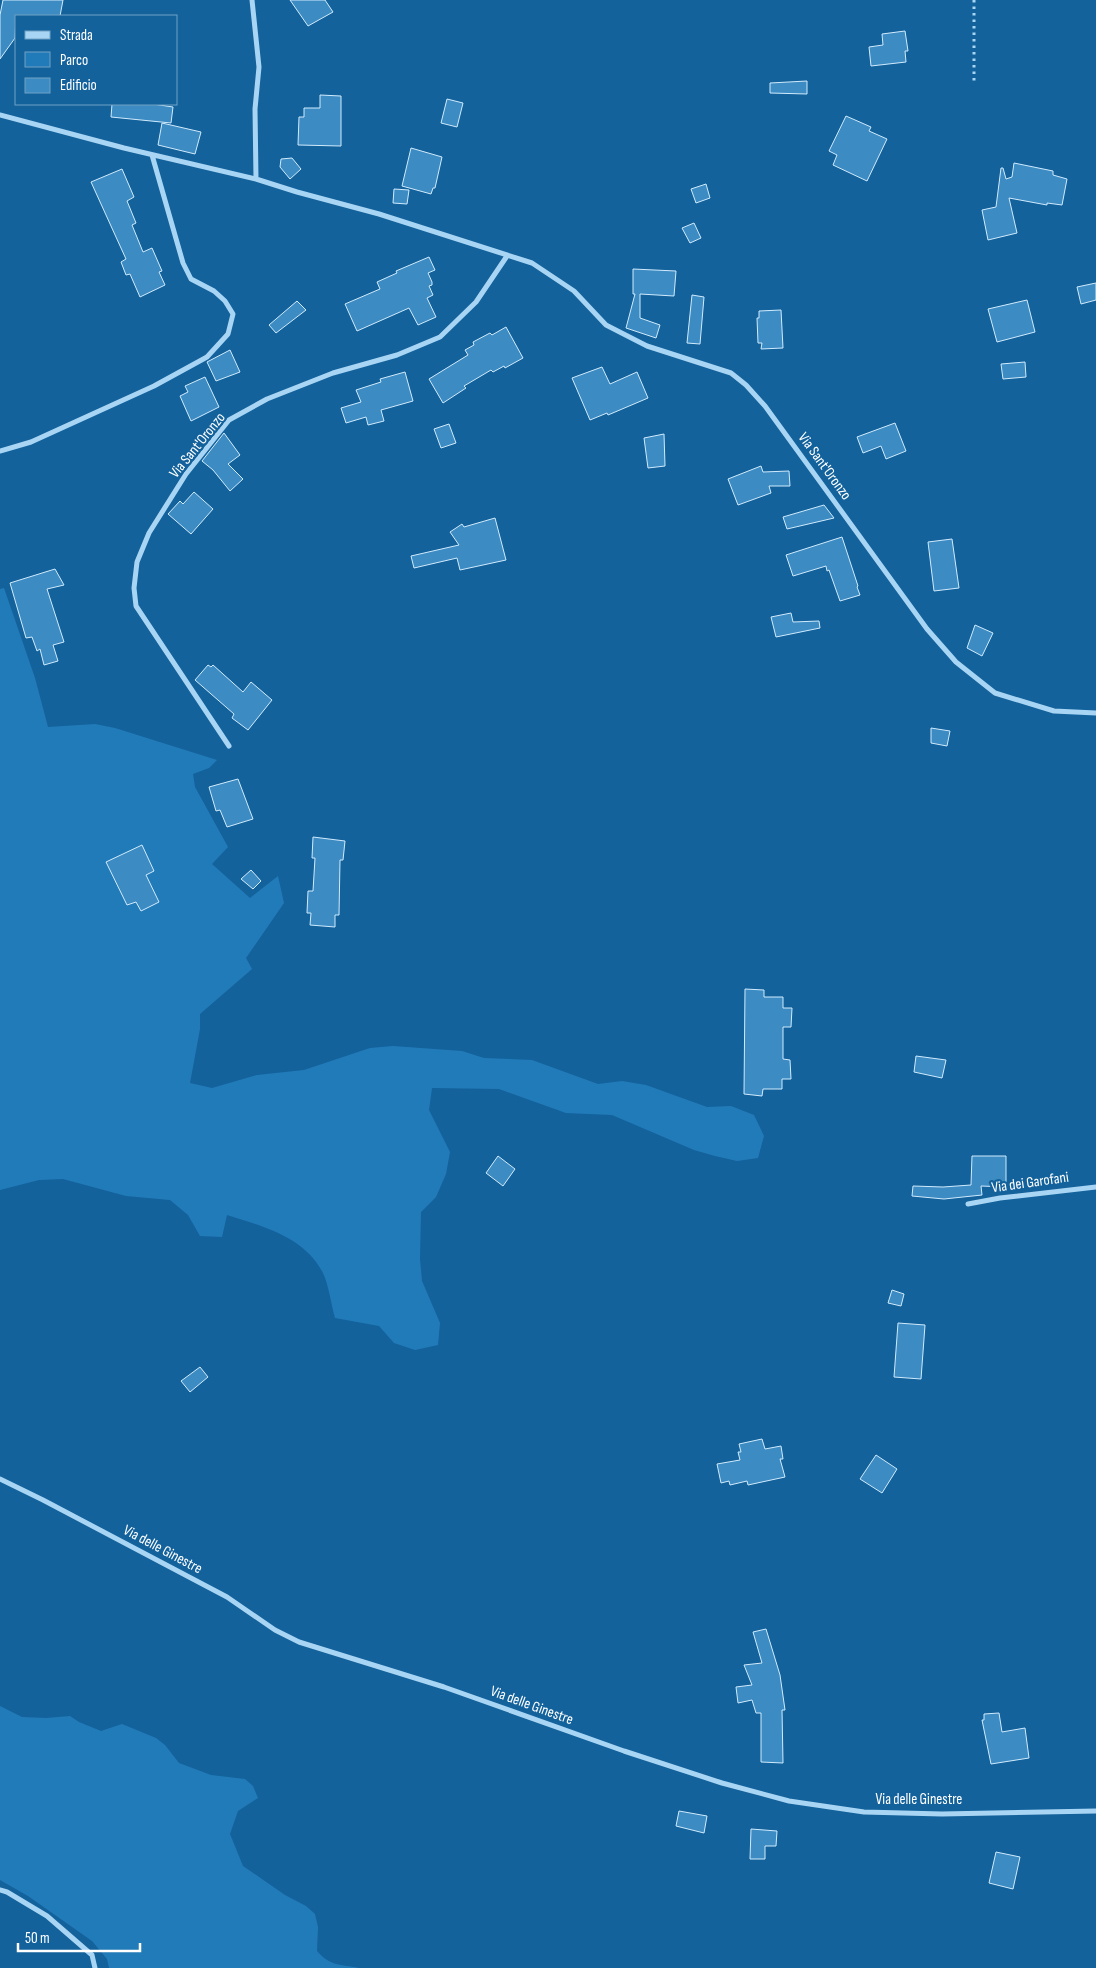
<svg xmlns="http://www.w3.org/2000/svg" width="1096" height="1968" font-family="'Sofia Sans Condensed',sans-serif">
<rect width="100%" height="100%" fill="#13629c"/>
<path fill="#227bb9" d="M4,588L35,678L48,727L95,724L115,728L217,760L209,768L193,774L195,787L228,847L212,864L250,898L278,876L284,903L246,958L252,969L200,1014V1029L190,1083L212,1088L257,1075L304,1070L370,1048L393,1046L462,1051L484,1058L532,1060L598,1084L622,1081L646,1085L707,1107L731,1106L754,1115L764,1136L758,1158L737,1161L715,1156L694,1150L612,1115L566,1113L499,1089L432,1088L429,1110L450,1152L446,1174L436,1197L421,1212L420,1259L422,1281L440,1323L438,1345L415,1350L394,1343L379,1326L335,1318C331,1304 329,1286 323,1273C305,1237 262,1226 227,1215L222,1237L200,1236L188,1215L170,1200L126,1196L63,1179L39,1180L0,1190V589Z
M0,1706L22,1717L46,1718L70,1716L79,1722L101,1731L122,1724L156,1738L165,1745L179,1763L211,1775L245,1779L253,1786L258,1798L238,1811L230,1834L243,1866L285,1895L306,1906L315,1914L318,1927L317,1951C331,1967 340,1964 359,1968H109L107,1959L92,1941L28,1896L0,1880Z"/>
<path fill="#3c8bc3" stroke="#d1ebfd" d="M3,0H63L60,16H16L15,38L0,59V15Z
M290,0H325L333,12L308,26Z
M905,31L908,51H905L906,62L871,66L869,47L883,45L882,34Z
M807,81V94L770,93V83Z
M320,95L341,96V146L298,145L299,117H304V108H320Z
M447,99L463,103L457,127L441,123Z
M112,104H153L173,107L171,123L111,117Z
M846,116L871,127L869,131L887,139L867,181L833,165L837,155L829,151Z
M162,123L201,132L195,154L158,145Z
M411,148L442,157L435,188H433L431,194L402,186Z
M292,158L301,169L290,179L280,167L281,159Z
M1014,163L1053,171V175L1067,179L1062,205L1047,203V205L1009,198L1017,233L988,240L982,210L996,207L1001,168H1003L1006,179L1012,177Z
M122,169L134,197L127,201L136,223L132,225L143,252L152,248L162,271L159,272L165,285L140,297L130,274L126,275L121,262L126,259L91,182Z
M706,184L710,198L696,203L691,189Z
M394,189L409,190L407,204L393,203Z
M694,223L701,238L690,243L682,228Z
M429,257L435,270L428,273L432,282V285L429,286L433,295L427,298L436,317L418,325L409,308L357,331L345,304L380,289L377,282L397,273L396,271Z
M633,269L676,271L674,296L640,294V318L660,325L656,338L626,328L635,294H633Z
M1096,283V300L1081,304L1077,287Z
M692,295L704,297L700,344L687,343Z
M1027,300L1035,332L997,342L988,309Z
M297,301L306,310L276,333L269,325Z
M781,310L783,348L761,349L762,343H758L757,318H759V311Z
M506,327L523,358L505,368L504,366L493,372L491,370L464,386L466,388L443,403L429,379L468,355L465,350L474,345L473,342L490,333L492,335Z
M230,350L240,372L216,381L207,362Z
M1025,362L1026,377L1003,379L1001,364Z
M602,367L610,384L637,372L648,398L608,415L607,413L590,420L572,378Z
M405,372L413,401L381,410L384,421L368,425L366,417L346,423L341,408L361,402L356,390L381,382L380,379Z
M205,377L219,407L191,421L180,396L188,392L185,386Z
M895,423L906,451L886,459L881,446L863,453L857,437Z
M449,424L456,443L441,448L434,429Z
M224,433L240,455L228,464L243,479L230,491L213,470L202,461Z
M664,434L665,466L648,468L644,438Z
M761,466L763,472L789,471L790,486H769L771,493L738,505L728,479Z
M194,492L213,509L191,534L168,514L180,501L183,504Z
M824,505L834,518L787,529L783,517Z
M495,518L506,560L460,570L457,558L414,568L411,556L459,545L450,532L462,524L464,527Z
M842,537L858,586L857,587L860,595L840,601L829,570L827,571L826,566L793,576L786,555Z
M952,539L959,588L934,591L928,542Z
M55,569L64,585L47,589L64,642L53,645L58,661L44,665L40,649L37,651L32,637L26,638L10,583Z
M791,613L793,622L819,621L820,628L776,637L771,617Z
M975,625L993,633L982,656L967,648Z
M208,665L211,667L213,665L243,692L251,682L272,700L248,730L232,718L234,714L195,680Z
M931,728L950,731L947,746L931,743Z
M238,779L253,819L227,827L220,810L216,811L209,787Z
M313,837L345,841L343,860H340L339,915H335V927L310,925L311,913H307L308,891H313L315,858H312Z
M142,845L154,871L146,875L159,902L141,911L136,902L127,905L106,862Z
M251,870L261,881L253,889L241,879Z
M745,989L764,990V997H783V1008H792L791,1027H783V1059L790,1060L791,1079H782V1089H763L762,1096L744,1094Z
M916,1056L946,1060L942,1078L914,1072Z
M498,1156L515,1169L503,1186L486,1173Z
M972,1156H1006V1187L981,1186L982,1195L944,1199L912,1196L913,1186L943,1187L971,1185Z
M892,1290L904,1294L901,1306L888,1303Z
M898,1323L925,1325L921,1379L894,1377Z
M200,1367L208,1377L190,1392L181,1381Z
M762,1439L765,1449L781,1446L783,1459H780L785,1477L748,1485L747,1481L730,1485L729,1481L721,1483L717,1464L740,1460L738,1452H741L739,1444Z
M876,1455L897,1469L882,1493L860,1479Z
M766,1629L780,1675L785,1710H782L783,1763L761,1762V1713H756L752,1700L738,1703L736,1687L752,1685L744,1665L762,1663L753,1632Z
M999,1713L1002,1732L1025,1728L1029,1758L991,1764L982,1720H984V1714Z
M679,1811L707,1816L704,1833L676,1826Z
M751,1829L777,1831L776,1846H765V1859H750Z
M996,1852L1020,1857L1013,1889L989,1883Z"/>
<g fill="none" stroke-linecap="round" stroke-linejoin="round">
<path stroke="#a9d5f4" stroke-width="3" stroke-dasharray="2.5 4" stroke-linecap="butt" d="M974,0V81"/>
<path stroke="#a9d5f4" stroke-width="5" d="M252,0L259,67L255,109L256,179
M0,115L124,148L256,179L297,192L379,214L532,263L574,291L606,325L647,346L731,373L746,385L765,406L927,629L956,662L995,693L1054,711L1096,713
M0,451L31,442L154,386L207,357L228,334L233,314L225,301L214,291L191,279L183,263L152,155
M229,746L136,606L134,588L137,562L149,533L186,474L229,420L267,399L333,373L397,355L440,337L476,302L507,256
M968,1204L1000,1198L1096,1187
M0,1479L43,1500L227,1597L275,1630L299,1642L444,1687L624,1751L722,1783L789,1801L864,1812L942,1814L1096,1811
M0,1890L7,1892L47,1916L92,1955L95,1968"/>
</g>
<g text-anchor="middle" stroke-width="4.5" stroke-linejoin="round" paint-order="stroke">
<g font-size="15" fill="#fff" stroke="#13629c">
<text transform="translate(197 445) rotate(-51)" y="5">Via Sant'Oronzo</text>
<text transform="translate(825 466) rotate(54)" y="5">Via Sant'Oronzo</text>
<text transform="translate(1030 1182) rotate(-8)" y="5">Via dei Garofani</text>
<text transform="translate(163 1549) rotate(28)" y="5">Via delle Ginestre</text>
<text transform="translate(532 1705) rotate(20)" y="5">Via delle Ginestre</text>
<text x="919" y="1804">Via delle Ginestre</text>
</g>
</g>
<rect x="15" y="15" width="162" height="90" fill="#13629c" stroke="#71a1c4"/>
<rect x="25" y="31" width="25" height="8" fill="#a9d5f4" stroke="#71a1c4"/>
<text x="60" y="40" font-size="15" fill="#ffffff">Strada</text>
<rect x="25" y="52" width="25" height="15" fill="#227bb9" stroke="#71a1c4"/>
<text x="60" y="65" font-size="15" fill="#ffffff">Parco</text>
<rect x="25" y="78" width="25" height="15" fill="#3c8bc3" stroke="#71a1c4"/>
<text x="60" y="90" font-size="15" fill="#ffffff">Edificio</text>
<path d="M18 1943v8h122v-8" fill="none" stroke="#ffffff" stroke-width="2.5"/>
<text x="25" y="1943" font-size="15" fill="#ffffff" stroke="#13629c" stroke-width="4" paint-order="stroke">50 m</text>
</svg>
